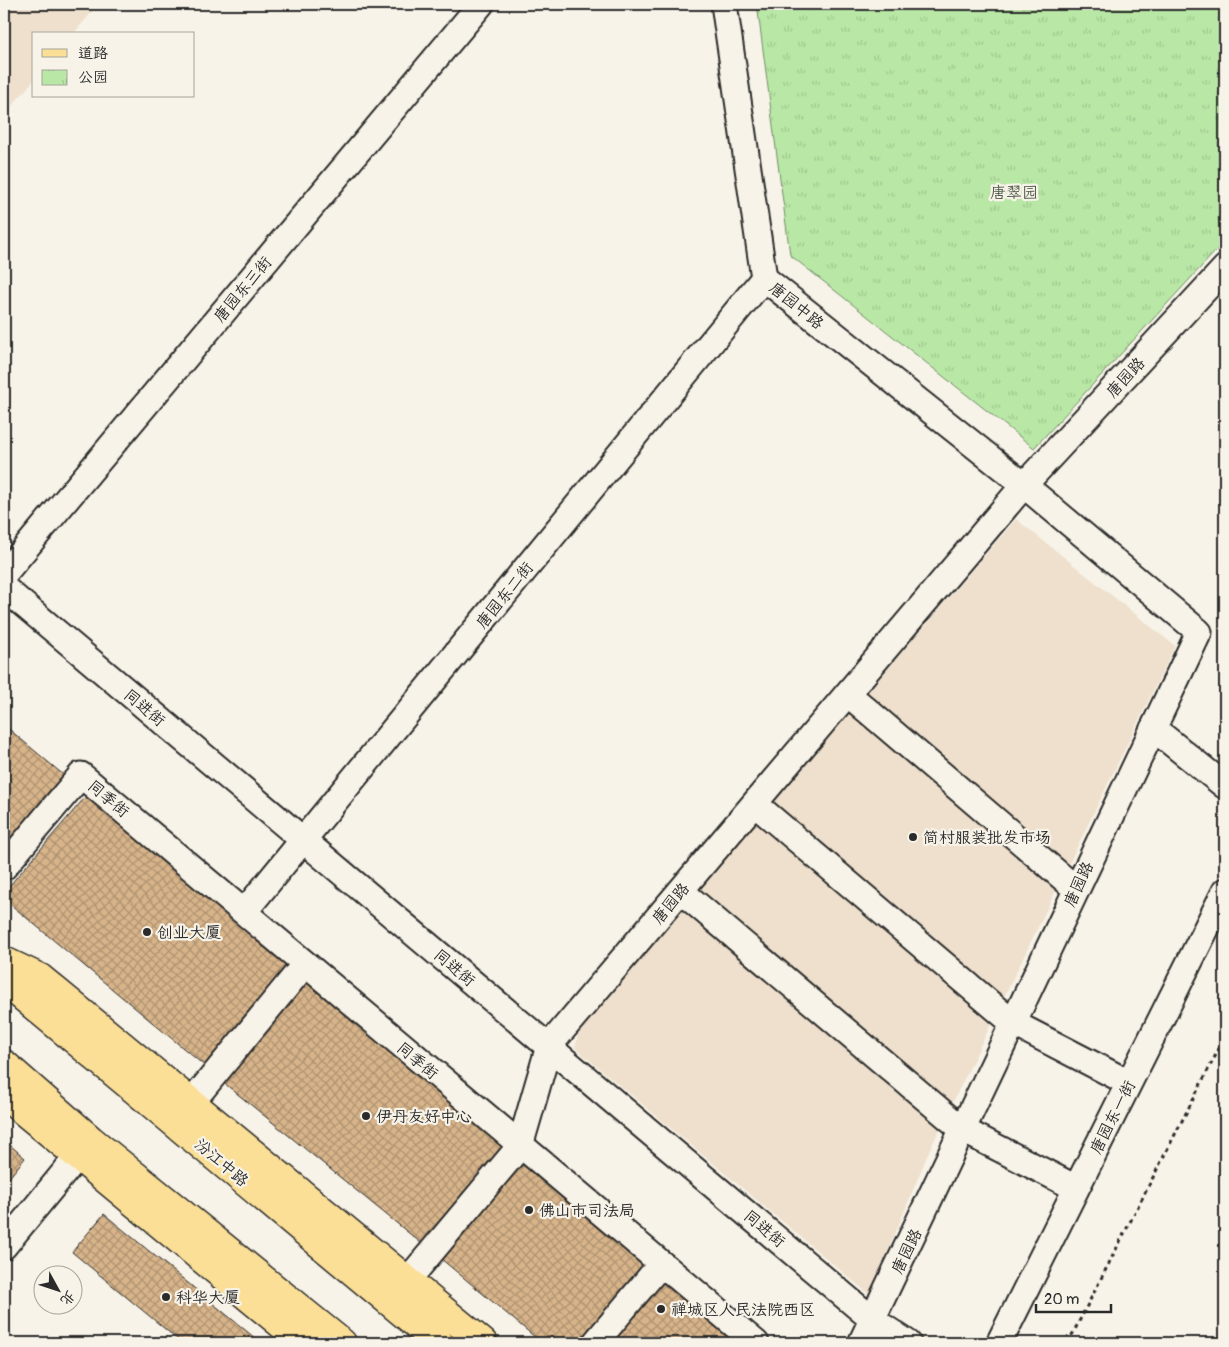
<svg xmlns="http://www.w3.org/2000/svg" width="1229" height="1347" font-family="Pangolin,'LXGW WenKai TC',sans-serif">
<defs>
<pattern id="park-tufts" width="24" height="20" patternUnits="userSpaceOnUse" patternTransform="scale(1.25)"><rect width="24" height="20" fill="#b9e8a6"/><path d="M3 7l-1-3M5 7V3M7 7l1-3M15 17l-1-3M17 17v-4M19 17l1-3" fill="none" stroke="#9fc78f"/></pattern>
<pattern id="building-cross-hatch" width="8" height="8" patternUnits="userSpaceOnUse" patternTransform="scale(1.25)"><rect width="8" height="8" fill="#d8b48a"/><path d="M0 0l8 8M0 8l8-8" fill="none" stroke="#af9371"/></pattern>
</defs>
<rect width="100%" height="100%" fill="#f7f3e8"/>
<filter id="ink" filterUnits="userSpaceOnUse"><feTurbulence type="fractalNoise" baseFrequency=".02" numOctaves="2"/><feDisplacementMap in="SourceGraphic" scale="10" xChannelSelector="R" yChannelSelector="G"/><feConvolveMatrix kernelMatrix="1 2 1 2 8 2 1 2 1" color-interpolation-filters="sRGB"/></filter>
<g filter="url(#ink)">
<path fill="#eee0cc" d="M4,4H91L92,12L73,34H34V80L4,115Z
M1016,519L1175,646L929,1151L870,1295L575,1048L580,1028Z"/>
<path fill="url(#park-tufts)" stroke="#728a68" d="M757,4H1225V241L1034,448L790,255Z"/>
<path fill="url(#building-cross-hatch)" stroke="#2b2b2b" d="M4,725L66,777L4,853Z
M87,795L290,966L206,1067L4,899V892Z
M308,982L507,1149L426,1247L224,1083Z
M4,1140L25,1158L4,1184Z
M520,1161L647,1268L584,1343H542L440,1258Z
M104,1214L261,1343H182L72,1252Z
M654,1275L736,1343H598Z"/>
<g fill="none" stroke-linecap="round" stroke-linejoin="round">
<defs>
<path id="minor" d="M724,4L764,278L1024,485L1199,632L861,1343
M4,574L481,4
M4,588L873,1320L908,1343
M848,694L1076,889
M1153,728L1225,786
M755,804L1013,1023L1129,1083
M4,867L81,775L756,1343
M681,891L963,1130L1076,1188
M244,912L764,278
M191,1103L305,964
M4,1246L77,1157
M407,1281L520,1146L549,1046L1024,485L1225,268
M595,1343L661,1264
M999,1343L1225,891"/>
<path id="major" d="M4,961L40,978L483,1343
M4,981L439,1343
M4,1064L91,1140L342,1343
M4,1095L304,1343"/>
</defs>
<use href="#minor" stroke="#2b2b2b" stroke-width="29"/>
<use href="#major" stroke="#2b2b2b" stroke-width="31"/>
<path stroke="#2b2b2b" stroke-width="3" stroke-dasharray="4 4" stroke-linecap="butt" d="M1068,1343L1225,1037"/>
<use href="#minor" stroke="#f7f3e8" stroke-width="25"/>
<use href="#major" stroke="#fbdf96" stroke-width="28"/>
</g>
</g>
<g fill="#2b2b2b" stroke="#f7f3e8" stroke-width="2">
<circle cx="913" cy="837" r="5"/>
<circle cx="147" cy="932" r="5"/>
<circle cx="366" cy="1116" r="5"/>
<circle cx="529" cy="1210" r="5"/>
<circle cx="166" cy="1297" r="5"/>
<circle cx="661" cy="1309" r="5"/>
</g>
<g text-anchor="middle" stroke-width="4.5" stroke-linejoin="round" paint-order="stroke">
<g font-size="16" fill="#4e5a4a" stroke="#f7f3e8">
<text x="1014" y="198">唐翠园</text>
</g>
<g font-size="16" fill="#2b2b2b" stroke="#f7f3e8">
<text transform="translate(242 289) rotate(-50)" y="6">唐园东三街</text>
<text transform="translate(797 305) rotate(39)" y="6">唐园中路</text>
<text transform="translate(1125 377) rotate(-47)" y="6">唐园路</text>
<text transform="translate(504 595) rotate(-51)" y="6">唐园东二街</text>
<text transform="translate(145 707) rotate(40)" y="6">同进街</text>
<text transform="translate(109 798) rotate(40)" y="6">同季街</text>
<text transform="translate(1078 884) rotate(-65)" y="6">唐园路</text>
<text transform="translate(670 903) rotate(-50)" y="6">唐园路</text>
<text transform="translate(455 967) rotate(40)" y="6">同进街</text>
<text transform="translate(418 1060) rotate(40)" y="6">同季街</text>
<text transform="translate(1112 1117) rotate(-63)" y="6">唐园东一街</text>
<text transform="translate(222 1162) rotate(40)" y="6">汾江中路</text>
<text transform="translate(765 1228) rotate(40)" y="6">同进街</text>
<text transform="translate(906 1251) rotate(-64)" y="6">唐园路</text>
</g>
<g font-size="16" fill="#2b2b2b" stroke="#f7f3e8" text-anchor="start">
<text x="923" y="843">简村服装批发市场</text>
<text x="157" y="938">创业大厦</text>
<text x="376" y="1122">伊丹友好中心</text>
<text x="539" y="1216">佛山市司法局</text>
<text x="176" y="1303">科华大厦</text>
<text x="671" y="1315">禅城区人民法院西区</text>
</g>
</g>
<rect width="1229" height="1347" fill="none" stroke="#f7f3e8" stroke-width="20"/>
<rect x="10" y="10" width="1209" height="1327" fill="none" stroke="#2b2b2b" stroke-width="2" filter="url(#ink)"/>
<rect x="32" y="32" width="162" height="65" fill="#f7f3e8" stroke="#a5a39c"/>
<rect x="42" y="49" width="25" height="8" fill="#fbdf96" stroke="#a5a39c"/>
<text x="78" y="58" font-size="15" fill="#2b2b2b">道路</text>
<rect x="42" y="70" width="25" height="15" fill="url(#park-tufts)" stroke="#a5a39c"/>
<text x="78" y="82" font-size="15" fill="#2b2b2b">公园</text>
<g transform="translate(58 1290) rotate(130)"><circle r="24" fill="#f7f3e8" stroke="#a5a39c"/>
<path d="M0-4L9 19L0 12L-9 19Z" fill="#2b2b2b"/>
<text y="-8" font-size="14" font-weight="bold" text-anchor="middle" fill="#2b2b2b">北</text>
</g>
<path d="M1036 1304v8h75v-8" fill="none" stroke="#2b2b2b" stroke-width="2.5"/>
<text x="1044" y="1304" font-size="15" fill="#2b2b2b" stroke="#f7f3e8" stroke-width="4" paint-order="stroke">20 m</text>
</svg>
